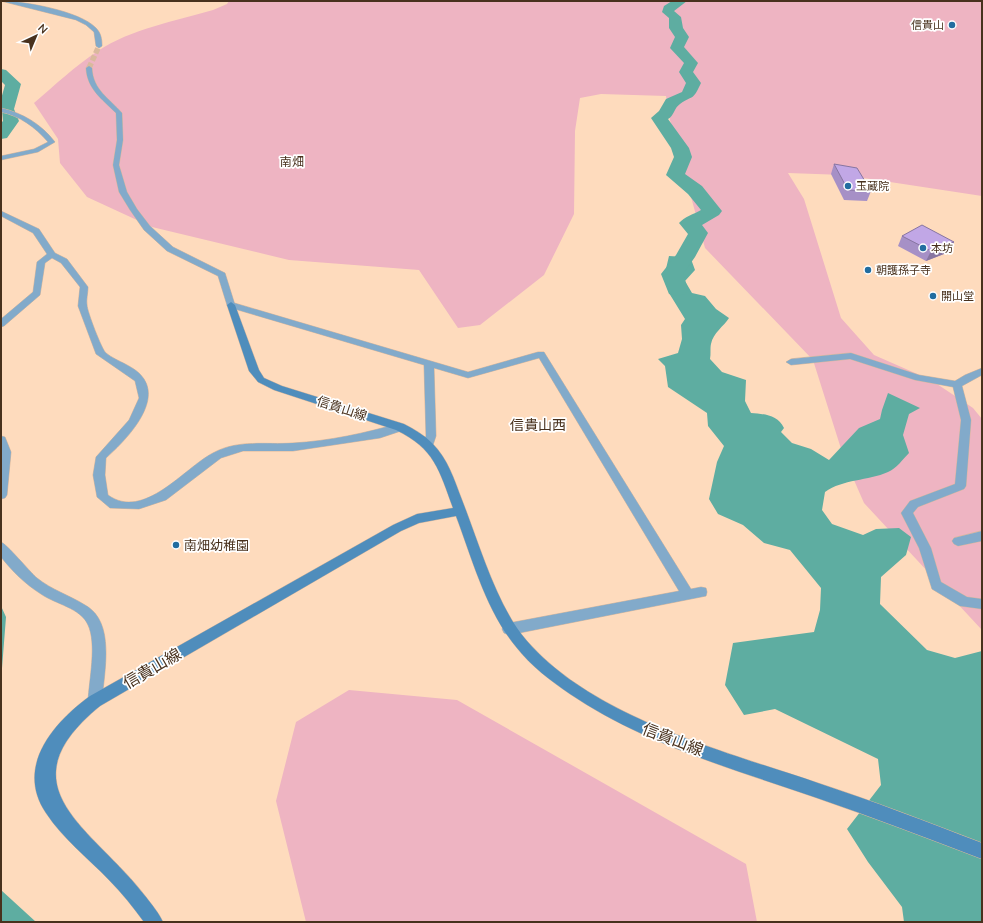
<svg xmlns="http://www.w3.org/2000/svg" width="983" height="923" font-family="'Nunito Sans','Noto Sans JP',sans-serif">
<rect width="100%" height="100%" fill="#fedbbd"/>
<path fill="#eeb4c2" d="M229,1H982V196L844,175L788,173L804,199L841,318L874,355L931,380L973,408L982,419V630L864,503L843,455L813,360L705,248L670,120L666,96L601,94L580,98L575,131L574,214L544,275L480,325L458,328L419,270L289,260L152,227L87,197L60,163L58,139L34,103C55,85 75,66 98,51C131,29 175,21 213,10L227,4Z
M349,690L457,700L746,864L757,922H306L276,801L296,722Z"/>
<path fill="#5eada1" d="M669,256L685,257L691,259L695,270L685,281L692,293L705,296L716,309L729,318C724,326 713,333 711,344C710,348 711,354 710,359L722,372L746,380L745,401L751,413C764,414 778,415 784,428L781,432L792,443L811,449L829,460L859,428L880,419L882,410L888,393L920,408L909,414L903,435L909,453C903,459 896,469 888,472C868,481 843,479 825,492L822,510L832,524L863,535L876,529L899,528L911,537L906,555L881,577L880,604L927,650L955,658L982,651V922H904L902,907L868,862L847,829L881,785L878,759L775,709L744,715L725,685L733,643L814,632L820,610L821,588L790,550L764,543L743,525L718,514L709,499L717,462L724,446L708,426L707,413L668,387L665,366L658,359L678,353L682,339L681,325L685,319L669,293L665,273Z
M1,606L6,617L1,681Z
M1,890L36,922H1Z"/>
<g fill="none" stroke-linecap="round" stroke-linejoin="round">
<path fill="#5eada1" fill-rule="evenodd" d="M672,1H687L674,11L681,17L683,28L689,37L684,47L698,63L693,72L701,83C692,102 694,94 680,104C674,108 674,116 668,119L689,148L692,157L685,174L702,186L722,211L719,215L702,225L708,233L695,257L683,274L688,289L685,294L677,296L669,294L661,274L676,255L688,234L679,223C684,217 694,214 701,210L688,194L666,175L674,157L671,148L651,118L659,111L666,99L682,92L686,83L679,72L684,63L670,48L675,37L669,28V18L662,12L664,6Z
M1,69L6,70L21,84L14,109L19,121L7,138L1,139V123L3,121L1,99L5,85L1,81Z"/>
<path stroke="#dab99d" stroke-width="5.5" stroke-dasharray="5.5 2.5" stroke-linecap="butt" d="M89,68L99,46"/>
<defs>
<path id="minor" d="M1,108C23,113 41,124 55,142L38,152L1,160V156L34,149L48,142C35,127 20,116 1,112Z
M1,211L39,229L55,253L67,259L88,287C88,293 86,300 87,305C87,311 102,350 106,353C117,362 136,366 144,379C161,405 124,442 106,458L105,475L108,495C144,521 184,468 213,453C238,439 266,445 293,443C329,441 366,433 400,423L405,427L404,430L380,438L293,451H243L221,458L166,500L139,509L110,508L97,497L93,475L96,457L129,420L139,398L135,381L96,354L78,306L80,287L61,263L52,258L45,263L40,295L4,326L1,327V319L33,292L37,262L47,254L33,233L1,216Z
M231,302L468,372L538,352H544L691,589L701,587L706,588L707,592L706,596L509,635L504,633L502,629L504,625L509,623L679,591L539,358L468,378L434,368L436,436L432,448L428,449L423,445L426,436L424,365L228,307V303Z
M851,353L919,375L955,381L965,375L982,368V375L962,386L971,420L966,486L964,489L918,507L913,513L931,548L941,582L967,597L982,599V609L960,606L932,589L919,548L901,513L910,501L955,484L961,420L953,387L915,380L850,359L791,365L786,362L791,359Z
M1,436L5,437L11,452L7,495L5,498L1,499Z
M982,531V541L958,546L954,544L952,541L954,538Z
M1,542C7,544 29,571 37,578C52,590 69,595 85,605C116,622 104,672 102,701L100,706L95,708L90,706L88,701C89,680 97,644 88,625C81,608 55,604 41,594C25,584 12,571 1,557Z"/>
<path id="tertiary" d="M1,1C24,1 80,11 96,28C101,33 102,39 102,46L99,48L96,46L94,32L86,25L76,20Z
M89,66L92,68C93,90 109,98 122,113L123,140L119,165L127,192L137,209L150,226L173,247L225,273L235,305L234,307H228L227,305L218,276L167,251L144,230L130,210L119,192L113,165L117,140L116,113C102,99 87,89 86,68Z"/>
<path id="secondary" d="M231,302L235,305L259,370L264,378L282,386L404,424C414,429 424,435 432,443C448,459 454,479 462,500C479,543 497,607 527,641C594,718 724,751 818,783C873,801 927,822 982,843V859C927,838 872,817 817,798C733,769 644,744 570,694C551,681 531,666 517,648C486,611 473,561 456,516L419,523L401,531L100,706C0,788 94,828 146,897C152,905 159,913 163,922H144C133,907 122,893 109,880C88,858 63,839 46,813C15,767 53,723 90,696L393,525L417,514L453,508C439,470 435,449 396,430L274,390L258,382L249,371L227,305Z"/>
</defs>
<use href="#minor" stroke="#dab99d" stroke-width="1"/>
<use href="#tertiary" stroke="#dab99d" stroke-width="1"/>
<use href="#secondary" stroke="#dab99d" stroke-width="1"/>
<use href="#minor" fill="#82aaca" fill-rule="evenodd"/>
<use href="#tertiary" fill="#82aaca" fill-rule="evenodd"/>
<use href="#secondary" fill="#4f8dbc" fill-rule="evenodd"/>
</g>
<path fill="#a690c6" d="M834,164L871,191L867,201L844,200L831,174Z
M902,236L954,242L949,252L926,261L898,246Z"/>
<path fill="#8775a1" d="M954,242L949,252L926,261L931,251Z"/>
<path fill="#c1a7e6" stroke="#8775a1" d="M834,164L857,168L871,191L848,190Z
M922,225L954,242L931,251L902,236Z"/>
<g fill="#226da0" stroke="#fff" stroke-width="1.5">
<circle cx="952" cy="25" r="4"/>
<circle cx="848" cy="186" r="4"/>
<circle cx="923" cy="248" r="4"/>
<circle cx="868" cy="270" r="4"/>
<circle cx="933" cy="296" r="4"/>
<circle cx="176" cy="545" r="4"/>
</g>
<g text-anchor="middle" stroke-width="3.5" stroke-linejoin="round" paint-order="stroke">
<g font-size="11" fill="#48311d" stroke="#fff" text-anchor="start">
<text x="944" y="29" text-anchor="end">信貴山</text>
<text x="856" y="190">玉蔵院</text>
<text x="931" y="252">本坊</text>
<text x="876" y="274">朝護孫子寺</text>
<text x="941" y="300">開山堂</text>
</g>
<g font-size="12" fill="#48311d" stroke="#fff">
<text x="292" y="166">南畑</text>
</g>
<g font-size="13" fill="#48311d" stroke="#fff">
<text transform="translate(342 408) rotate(18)" y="5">信貴山線</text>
</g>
<g font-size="13" fill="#48311d" stroke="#fff" text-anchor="start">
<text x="184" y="550">南畑幼稚園</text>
</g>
<g font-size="14" fill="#48311d" stroke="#fff">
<text x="538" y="430">信貴山西</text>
</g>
<g font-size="16" fill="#48311d" stroke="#fff">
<text transform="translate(152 668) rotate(-30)" y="6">信貴山線</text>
<text transform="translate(673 739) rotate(21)" y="6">信貴山線</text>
</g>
</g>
<rect width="983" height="923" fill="none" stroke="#48311d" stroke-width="4"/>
<g transform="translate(36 36) rotate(44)" stroke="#ffffff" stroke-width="3" paint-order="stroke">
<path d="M0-3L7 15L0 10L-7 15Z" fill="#48311d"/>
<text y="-6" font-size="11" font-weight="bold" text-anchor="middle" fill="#48311d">N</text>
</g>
</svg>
